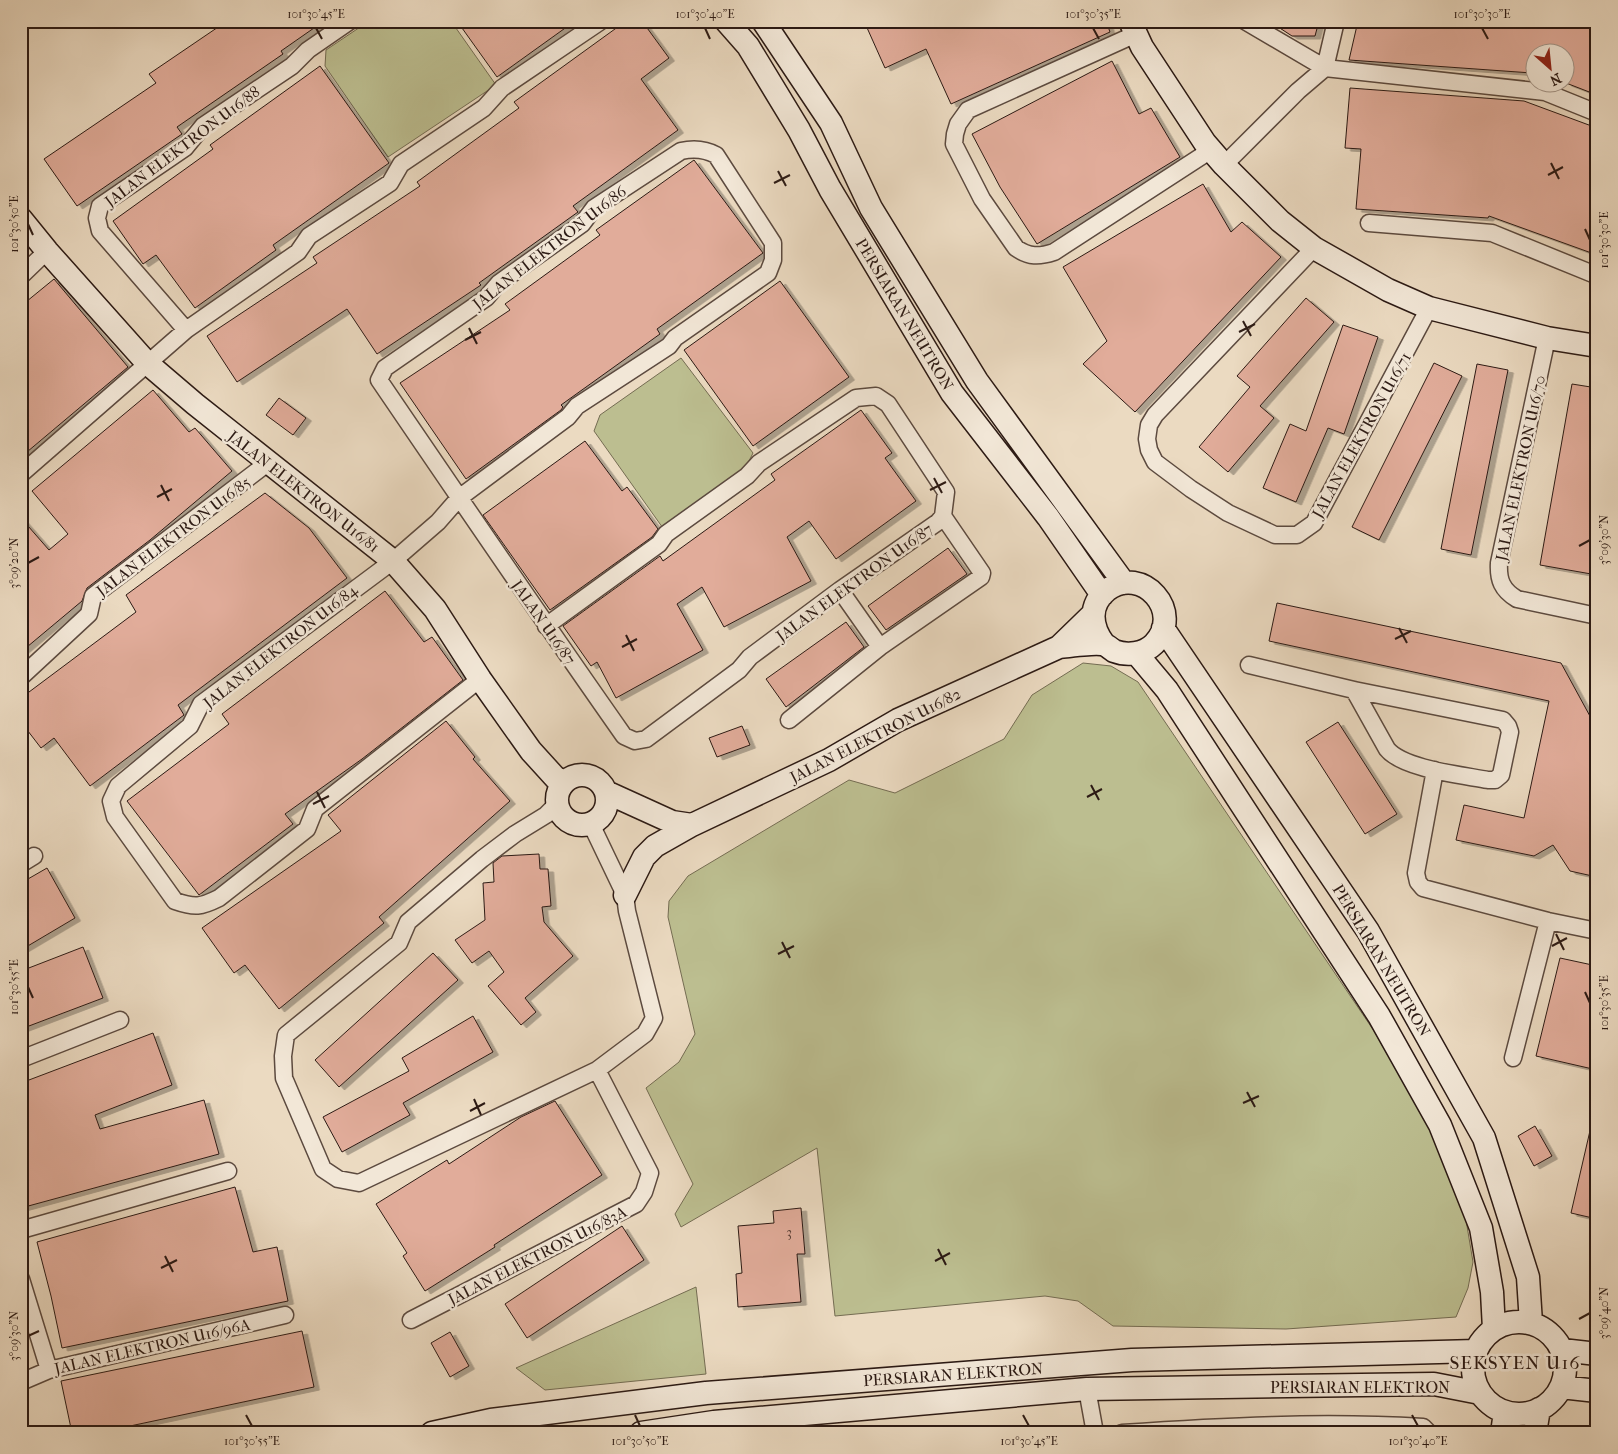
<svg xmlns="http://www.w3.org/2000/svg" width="1618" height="1454" font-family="'IM FELL French Canon',serif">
<defs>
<filter id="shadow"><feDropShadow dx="5.5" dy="3" stdDeviation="0" flood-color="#0004"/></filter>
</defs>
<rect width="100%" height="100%" fill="#ebdac1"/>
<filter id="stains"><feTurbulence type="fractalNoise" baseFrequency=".004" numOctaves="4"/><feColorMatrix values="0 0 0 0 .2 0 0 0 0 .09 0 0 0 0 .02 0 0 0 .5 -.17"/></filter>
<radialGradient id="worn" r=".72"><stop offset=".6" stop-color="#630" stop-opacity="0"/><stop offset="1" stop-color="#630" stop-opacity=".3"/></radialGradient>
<path fill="#bcbe90" stroke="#746c52" d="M369,21H451L496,85L388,157L325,66L326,50Z
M681,358L753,453L747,465L665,531L594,431L600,415Z
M1083,663L1111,666L1138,682L1374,1031L1436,1140L1466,1220L1473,1262L1468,1288L1456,1317L1286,1329L1113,1326L1078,1301L1045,1296L835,1316L817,1148L681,1227L675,1214L693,1184L646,1088L679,1062L695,1034L668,917L669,901L688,876L849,780L895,793L1004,739L1032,695Z
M696,1287L706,1374L545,1390L516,1368Z"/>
<path fill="#e1ac9a" stroke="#2c1a14" filter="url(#shadow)" d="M227,21H324L281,51L283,54L177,127L182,134L77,206L44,159L156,83L149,74Z
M457,21H575L497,77Z
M626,21H642L669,58L641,79L678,130L573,206L578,212L479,283L481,285L377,354L347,309L237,382L207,336L317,263L313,257L420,186L417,182L519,108L514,102Z
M864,21H1106L1110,32L951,104L926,49L885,68Z
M1269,21H1319L1315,36H1292Z
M1358,21H1597V95L1566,83V52H1534L1532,73L1349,60Z
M1112,61L1139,114L1151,108L1180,157L1037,244L1000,187L972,134Z
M320,66L389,163L273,245L276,250L195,308L156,255L143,264L113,221L213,149L210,145Z
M1350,88L1524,101L1597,128V255L1489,216L1488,218L1356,209L1361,149L1345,148Z
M694,160L763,253L657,329L660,334L561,405L563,407L561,410L466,479L400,383L510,310L505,304L600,235L596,230Z
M1203,184L1231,232L1242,222L1281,257L1135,412L1083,364L1107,341L1063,267Z
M54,279L128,367L21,457V306Z
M780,281L849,377L753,446L684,350Z
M1306,298L1334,322L1260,406L1274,418L1228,472L1199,447L1250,387L1237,376Z
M1343,325L1378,337L1344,434L1328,428L1296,502L1263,488L1290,424L1306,431Z
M1434,363L1462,376L1379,540L1352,527Z
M1477,364L1508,370L1471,555L1441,549Z
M1572,384L1597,388V445L1590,484L1597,485V575L1540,565Z
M153,390L189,432L195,428L232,471L150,540L87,588L82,601L21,652V518L49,550L68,534L32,491Z
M279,398L306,418L293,435L266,415Z
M861,410L892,453L885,458L916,501L836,559L809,521L787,537L811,581L724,627L702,587L677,604L703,650L616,698L597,662L591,666L563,626L660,556L663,561L775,480L771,474Z
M585,441L622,491L627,487L658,529L652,537L550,610L483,515Z
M265,493L309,528L347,578L178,705L184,715L90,786L54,738L41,748L21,722V698L136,612L126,595Z
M948,548L967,574L886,630L868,606Z
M385,591L424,642L432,637L463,680L362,759L285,814L293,824L199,895L127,801L229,724L222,714Z
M1277,603L1561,663L1597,729V877L1570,871L1553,845L1534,856L1456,840L1464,805L1524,818L1549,701L1269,641Z
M846,622L864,647L786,707L766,679Z
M446,721L475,757L473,759L510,801L379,917L384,923L279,1009L245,965L234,973L202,928L341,831L328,815Z
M1338,722L1397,814L1365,834L1306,742Z
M742,726L750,745L717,757L709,738Z
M539,854L540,869H548L551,906L542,907L544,922L573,956L525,998L536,1012L521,1025L488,986L504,972L489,951L472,963L455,940L485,920L483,883L494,882L493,863L502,856Z
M47,868L75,918L21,950V883Z
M83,947L103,998L21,1029V971Z
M433,953L458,980L339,1087L315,1060Z
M1560,958L1597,966V1070L1536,1056Z
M473,1016L493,1052L403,1103L410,1115L342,1152L323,1117L409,1071L402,1058Z
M153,1033L172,1085L95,1115L100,1129L204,1100L219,1154L21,1208V1083Z
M555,1101L602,1175L494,1245L495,1247L425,1291L403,1256L407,1253L376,1204L447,1160L449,1164L521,1117Z
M1592,1122H1597V1219L1571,1213Z
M1535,1126L1552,1156L1534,1166L1518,1136Z
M235,1187L253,1252L277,1247L288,1301L62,1348L51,1296L37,1242Z
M801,1208L805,1254H797L801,1302L738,1307L736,1274L742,1273L738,1226L774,1223L773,1211Z
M622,1226L644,1260L527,1338L505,1304Z
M302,1331L314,1387L97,1433H72L61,1381Z
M450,1332L469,1366L450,1377L431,1343Z"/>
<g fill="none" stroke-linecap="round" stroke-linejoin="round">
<defs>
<path id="street" d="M1245,21L1325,68L1545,92L1597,113
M1136,34L968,110L958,124L955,134L954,144L982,199L1016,248C1029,257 1039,257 1054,252L1211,150
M1224,165L1298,91L1325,68L1336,21
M1369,223L1492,233L1593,274H1597
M1314,248L1155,415L1149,425L1147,439L1149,450L1155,462L1191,489L1228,513L1275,535H1297L1314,523L1429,308
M21,276L47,251
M186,330L100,231L97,218L100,206L185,148L203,126L292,66L308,50L350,21
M1547,338L1499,563C1498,580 1502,590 1517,599L1597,616
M21,474L186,330L298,252L309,236L390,183L401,164L484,108L502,88L601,21
M840,590L880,647
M1249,665L1354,690L1503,720L1508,726L1510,732L1501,775L1495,780H1488C1462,775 1403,769 1387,749L1354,690
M21,677L89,614L93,596L269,462
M480,679L315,809L307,829L219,898C201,907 195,908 175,901L115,817L111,801L118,786L190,726L201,704L393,561L438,522L459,498L568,417L577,406L669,346L675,338L768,273L773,260V243L716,155C705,149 694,148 681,151L594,208L582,224L499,283L486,298L385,368L379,380C460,499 541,618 624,736L635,741L646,739L739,670L750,657L840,590L938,522L943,516L946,492L888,404L876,396L856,398L759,463L747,476L666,534L659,544L546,626
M789,720L880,647L981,577L982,573L943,516
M1435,770L1416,873L1418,882L1423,888L1548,921L1597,931
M557,804L546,815L515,834L482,859L408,922L399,943L286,1035L283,1056L284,1078L323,1169L338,1179L359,1183L597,1070L645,1034L654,1018L627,911L625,895L591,824
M21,864L34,856
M1513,1058L1548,921
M21,1059L120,1020
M21,1230L228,1171
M21,1279L49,1370
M411,1320L636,1204L644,1192L650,1173L597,1070
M21,1382L49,1370L285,1315
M1087,1389L1095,1433
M1122,1433C1222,1426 1323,1421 1423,1427L1429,1433"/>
<path id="secondary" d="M726,21L748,46L799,130L830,189L952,393L1048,517L1102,595
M763,21L831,123L871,208L977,381L1124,583
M1130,21L1142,47L1205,143L1224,165L1280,221L1314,248L1388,290L1429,308L1547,338L1597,346
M21,219L47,251L147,363L195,404L393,561L435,609L480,679L531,751L562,785
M1163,628L1368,931L1484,1138L1528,1277L1531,1323
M1059,647C1068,646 1098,642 1105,645C1108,646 1111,649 1114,651C1127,656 1144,654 1154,644C1185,612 1142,564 1107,590C1088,605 1091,627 1104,644
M1136,653L1167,690L1379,1016L1440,1125L1481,1228L1492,1292L1494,1329
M557 800a25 25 0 1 1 50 0a25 25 0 1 1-50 0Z
M606,792L672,822L692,825
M625,895L644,857L655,846L692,825L829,760L898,720L1059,647L1093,614
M1473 1368a46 46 0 1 1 92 0a46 46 0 1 1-92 0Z
M1562,1350L1597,1354
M1561,1387L1597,1391
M432,1433L491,1420L706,1393L1132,1360L1476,1351
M641,1433L714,1422L1087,1389L1434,1384L1480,1393
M1502,1433L1505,1412
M1535,1433L1539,1409"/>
</defs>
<use href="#street" stroke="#5c4a3f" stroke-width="19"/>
<use href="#secondary" stroke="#2c1a14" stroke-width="25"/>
<use href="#street" stroke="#f2e7d7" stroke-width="16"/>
<use href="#secondary" stroke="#f2e7d7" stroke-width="22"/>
</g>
<path fill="none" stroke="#2c1a14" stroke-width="2" d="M316,28L322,39M705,28L710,39M1093,28L1099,39M1482,28L1488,39M1551,163L1559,179M778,171L786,186M1548,175L1563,167M774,183L790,175M28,224L33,235M1585,229L1590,240M1243,321L1251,336M469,328L477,344M1239,332L1255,324M465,340L481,332M934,478L942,493M161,485L169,501M930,490L946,482M157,497L172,489M1579,546L1590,540M28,563L39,557M1399,628L1407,643M626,635L634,651M1395,639L1411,631M622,647L637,639M1091,785L1099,800M317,792L325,808M1087,797L1102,789M313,804L329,796M1556,934L1564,950M782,942L790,958M1552,946L1567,938M778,954L794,946M28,987L33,998M1585,992L1590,1003M1247,1092L1255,1107M474,1099L481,1115M1243,1103L1259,1096M470,1111L485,1103M938,1249L946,1265M165,1256L173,1272M935,1261L950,1253M161,1268L177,1260M1579,1319L1590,1313M28,1336L39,1331M246,1415L252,1426M635,1415L640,1426M1023,1415L1029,1426M1412,1415L1418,1426"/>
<g text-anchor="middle" stroke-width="5" stroke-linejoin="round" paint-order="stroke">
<g font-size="14" fill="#593e36">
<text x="789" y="1237">3</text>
</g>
<g font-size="16" fill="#2c1a14" stroke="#f2e7d7">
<text transform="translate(182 146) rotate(-37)" y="6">JALAN ELEKTRON U16/88</text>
<text transform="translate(549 247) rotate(-38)" y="6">JALAN ELEKTRON U16/86</text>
<text transform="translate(905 314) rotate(59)" y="6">PERSIARAN NEUTRON</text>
<text transform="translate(1361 435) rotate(-61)" y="6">JALAN ELEKTRON U16/71</text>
<text transform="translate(1520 468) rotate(-78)" y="6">JALAN ELEKTRON U16/70</text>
<text transform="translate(304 491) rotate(38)" y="6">JALAN ELEKTRON U16/81</text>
<text transform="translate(173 536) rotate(-37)" y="6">JALAN ELEKTRON U16/85</text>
<text transform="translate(854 582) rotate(-36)" y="6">JALAN ELEKTRON U16/87</text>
<text transform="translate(544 622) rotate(55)" y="6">JALAN U16/87</text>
<text transform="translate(280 646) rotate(-38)" y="6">JALAN ELEKTRON U16/84</text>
<text transform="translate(875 735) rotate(-27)" y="6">JALAN ELEKTRON U16/82</text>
<text transform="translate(1382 960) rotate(59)" y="6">PERSIARAN NEUTRON</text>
<text transform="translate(537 1255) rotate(-27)" y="6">JALAN ELEKTRON U16/83A</text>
<text transform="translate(152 1346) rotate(-13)" y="6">JALAN ELEKTRON U16/96A</text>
<text transform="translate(953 1374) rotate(-4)" y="6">PERSIARAN ELEKTRON</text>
<text x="1360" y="1393">PERSIARAN ELEKTRON</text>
</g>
<g font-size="19" letter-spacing="1" fill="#2c1a14" stroke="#f2e7d7">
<text x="1515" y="1369">SEKSYEN U16</text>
</g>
</g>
<rect width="1618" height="1454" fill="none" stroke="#ebdac1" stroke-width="55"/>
<g transform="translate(1550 68) rotate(153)"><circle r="24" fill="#f2e7d7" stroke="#a39589"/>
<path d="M0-4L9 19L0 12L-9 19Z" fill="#8f2418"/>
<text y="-8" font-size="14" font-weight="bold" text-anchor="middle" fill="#2c1a14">N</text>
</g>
<rect x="28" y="28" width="1562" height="1398" fill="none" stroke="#2c1a14" stroke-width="2"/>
<g font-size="12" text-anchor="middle" fill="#2c1a14">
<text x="316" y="18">101°30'45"E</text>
<text x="705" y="18">101°30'40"E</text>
<text x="1093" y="18">101°30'35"E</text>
<text x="1482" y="18">101°30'30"E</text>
<text transform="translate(14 224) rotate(-90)" y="4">101°30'50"E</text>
<text transform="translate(1604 240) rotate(-90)" y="4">101°30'30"E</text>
<text transform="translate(1604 540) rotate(-90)" y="4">3°09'30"N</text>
<text transform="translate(14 563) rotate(-90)" y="4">3°09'20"N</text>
<text transform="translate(14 987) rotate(-90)" y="4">101°30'55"E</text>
<text transform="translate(1604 1003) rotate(-90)" y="4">101°30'35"E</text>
<text transform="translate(1604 1313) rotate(-90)" y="4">3°09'40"N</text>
<text transform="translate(14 1336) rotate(-90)" y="4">3°09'30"N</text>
<text x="252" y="1445">101°30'55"E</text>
<text x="640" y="1445">101°30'50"E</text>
<text x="1029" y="1445">101°30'45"E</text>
<text x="1418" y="1445">101°30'40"E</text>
</g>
<rect width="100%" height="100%" filter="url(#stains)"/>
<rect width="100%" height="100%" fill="url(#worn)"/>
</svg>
